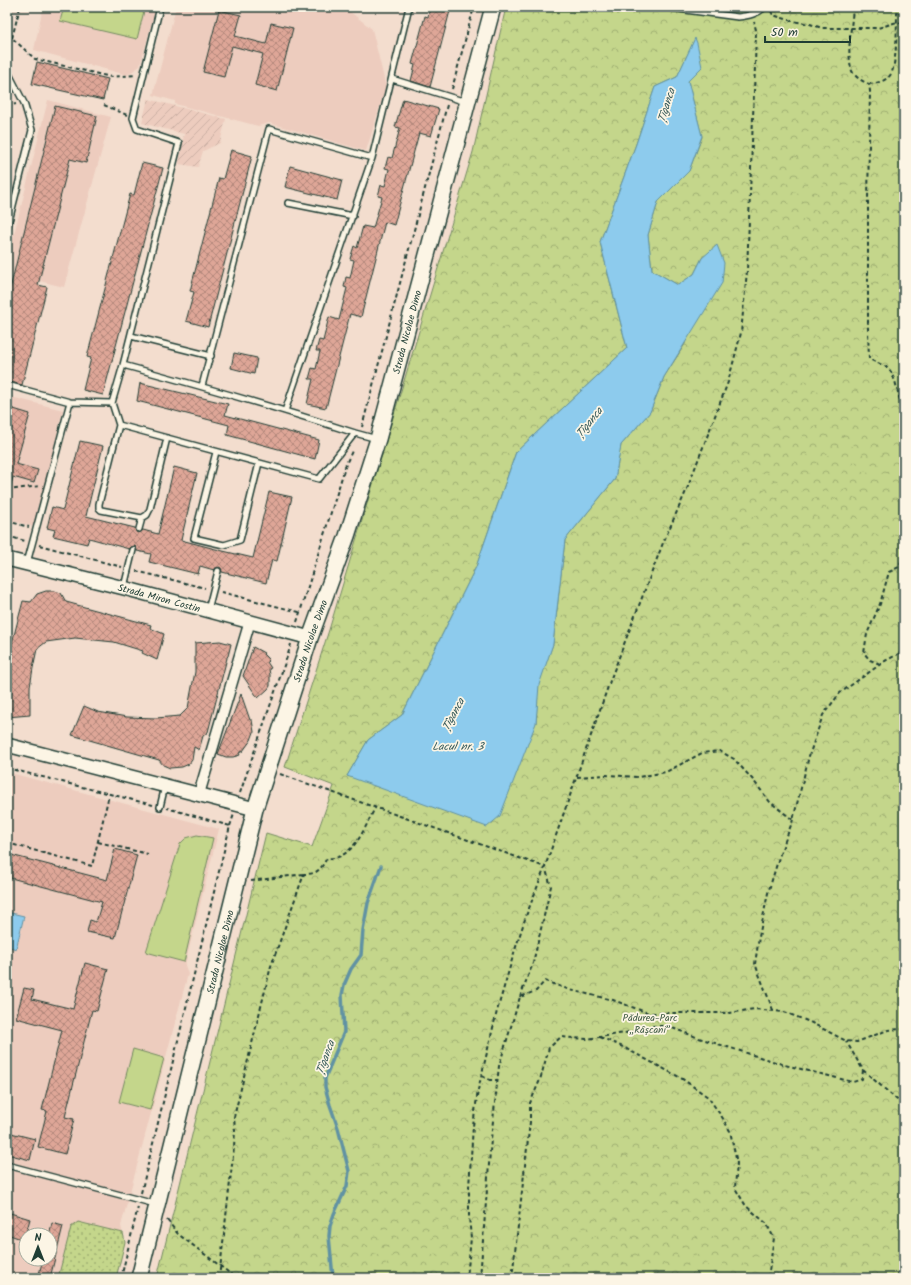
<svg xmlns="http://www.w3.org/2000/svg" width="911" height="1285" font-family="Kalam,sans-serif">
<defs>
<pattern id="industrial-furrows" width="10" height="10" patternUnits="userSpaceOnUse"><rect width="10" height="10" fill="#edccbe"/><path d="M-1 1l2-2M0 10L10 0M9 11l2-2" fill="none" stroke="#cbb0a4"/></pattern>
<pattern id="green-dots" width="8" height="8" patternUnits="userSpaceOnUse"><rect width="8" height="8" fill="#c4d68b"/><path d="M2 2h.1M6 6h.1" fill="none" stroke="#9faf72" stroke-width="1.8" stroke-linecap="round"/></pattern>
<pattern id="forest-crowns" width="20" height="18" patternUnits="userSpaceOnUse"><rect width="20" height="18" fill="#c4d68b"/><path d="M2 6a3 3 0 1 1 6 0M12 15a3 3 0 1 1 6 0" fill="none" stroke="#9faf72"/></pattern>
<pattern id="building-cross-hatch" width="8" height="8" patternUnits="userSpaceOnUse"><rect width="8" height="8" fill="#dea697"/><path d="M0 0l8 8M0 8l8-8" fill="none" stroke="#b3887c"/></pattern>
</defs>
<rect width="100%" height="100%" fill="#f3ddce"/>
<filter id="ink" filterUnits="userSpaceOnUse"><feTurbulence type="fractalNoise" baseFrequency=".025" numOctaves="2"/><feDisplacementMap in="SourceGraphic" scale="8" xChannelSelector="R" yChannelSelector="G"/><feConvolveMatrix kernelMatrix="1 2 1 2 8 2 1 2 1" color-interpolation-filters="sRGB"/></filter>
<g filter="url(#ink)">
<path fill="#edccbe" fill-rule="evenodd" d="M43,7H156L140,66L127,75L34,50Z
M176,7H344L372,29L386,87L366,151L269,123L258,126L175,104V101L153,95Z
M48,100L111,117L64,287L7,273V262Z
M7,396L63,410L35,527L7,519Z
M7,772L219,829L185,965L188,974L121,1226L125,1242L116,1278H7ZM26,1235H50V1259H26Z"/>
<path fill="url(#industrial-furrows)" d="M148,99L226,119L220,143L203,151L198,167L179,164L184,134L142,123Z"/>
<path fill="url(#green-dots)" stroke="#728a60" d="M78,1222L123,1233L125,1242L116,1278H58L71,1227Z"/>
<path fill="url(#forest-crowns)" stroke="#728a60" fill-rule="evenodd" d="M506,7H904V1278H157L266,833L312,847L334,786L285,767L329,630L473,152ZM695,39L688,81L702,137L689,171L658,202L648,235L652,270L678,285L694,274L702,258L685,344L664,377L650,412L621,445L615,479L565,540L553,644L538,685L536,723L347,776L368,740L402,715L476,567L516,452L627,348L600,242L636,144L655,87L677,77Z"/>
<path fill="#c4d68b" stroke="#728a60" d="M64,7H145L137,39L60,21Z
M197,835L213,838L184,962L146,952L180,844L186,838Z
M133,1049L164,1058L150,1110L119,1102Z"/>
<path fill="#8dcbed" stroke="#6192a3" d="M695,38L697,43L702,67L688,81L702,136L689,171L658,202L648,235L652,270L678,285L694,274L702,258L717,245L724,263L722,283L664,377L650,412L621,445L615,479L565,540L553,644L539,685L536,723L500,816L487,827L347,776L368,740L402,715L476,567L516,452L627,348L600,242L636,144L655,87L677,77Z
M7,912L24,916L16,949L7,946Z"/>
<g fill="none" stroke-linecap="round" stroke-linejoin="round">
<path stroke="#6192a3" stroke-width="3.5" d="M333,1278L329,1236L330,1226L334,1214L347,1186L349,1171L338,1128L330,1105L325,1087V1078L344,1032L342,995L344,985L351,969L361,955L363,930L368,903L381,866"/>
</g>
<path fill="url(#building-cross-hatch)" stroke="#1f3d34" d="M430,7H451L430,87L411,81L415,65L412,64L425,16L428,17Z
M219,10L241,15L235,36L266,44L271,23L293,28L277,91L255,85L263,54L232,46L224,77L203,72Z
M37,62L108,79L103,100L32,84Z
M403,99L439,109L431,136L419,133L394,225L385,222L361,317L350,314L326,408L307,404L313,379H309L312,368L316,369L320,351H316L319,340L323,341L329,317L339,320L347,288L344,287L346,277L350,278L354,260L350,259L354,246L357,248L363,226L373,228L382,197L378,196L381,185L385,186L389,169L385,168L388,157L392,158L400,128L395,127Z
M55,106L97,116L86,163L70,159L38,285L47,287L22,385L7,381V301Z
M231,150L252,156L208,327L186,321L194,292L190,291L219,178L223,179Z
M142,163L163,168L103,395L83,390L91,358L87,357L130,194L134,195Z
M290,166L342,180L337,200L285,187Z
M234,353L257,358L254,374L231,368Z
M140,383L228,404L225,415L319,440L315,459L227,435L229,425L137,401Z
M7,407L30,414L16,464L38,470L34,483L13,477L10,488L7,487V435L10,425H7Z
M80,441L103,446L86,516L135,528L136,532L138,533L143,530L158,534L174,467L197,473L181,540L223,551L253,558L269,492L292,497L277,561L272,560L266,583L222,572L221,568L219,567L214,570L200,566L198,574L149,562L151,554L137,551L136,547L134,546L129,549L89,538L87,544L53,536L55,530L47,528L52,507L63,510Z
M46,591H55L61,593L66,602L151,625L150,628L164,634L157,660L142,653L143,651L114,642L75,638L46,642L37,649L33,668L30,687V715L7,717V662L23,601L31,602L37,594Z
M220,641L231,644L228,656L227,657V658L208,732L203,736L199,750L194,747L192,760L189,764L182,767L170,768L163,765L159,760L72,735L84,706L98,712L127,717L156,718L180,716L188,708L192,687L195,672V643Z
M253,647L264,653L263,654L269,660L267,662L271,668L269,669L270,675V686L268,689L258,698L243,676Z
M241,694L250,720H252L254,732L251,740L243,751L239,753L240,755L233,757H226L218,754Z
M115,849L137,855L115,938L87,932L90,920L96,922L102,902L7,877V854L107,880Z
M85,963L108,969L97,1011L92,1010L65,1117L74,1119L65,1154L38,1147L47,1111L42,1110L62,1030L16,1018L24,988L34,990L32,999L73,1009Z
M7,1132L35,1139L30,1160L7,1154Z
M7,1212L30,1219L24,1240L7,1234Z
M52,1223L63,1226L50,1278H38L43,1259H50V1232Z"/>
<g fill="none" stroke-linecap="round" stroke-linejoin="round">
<defs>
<path id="service" d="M160,7L133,118L137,129L179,143L123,365L112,403L119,425L319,479L355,433L377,439
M663,7L738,17C749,16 757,14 765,7
M7,70L24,103L32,130L7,229
M392,79L466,102
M288,203L353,216
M131,336L211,356
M123,365C201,386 278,408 355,433
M7,385L70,402L112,403
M202,386L269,129L372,158
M285,411L372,158L409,7
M119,425L99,504V508L101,510L142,518L147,515L150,509L167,438
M216,452L194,538L224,545L240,540L259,463
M139,529L142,518
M27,563L70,402
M124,587L133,550
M208,610L218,571
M160,807L165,786
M7,1165L155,1204"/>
<path id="minor" d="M199,794L250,621"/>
<g id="tertiary">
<path id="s1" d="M7,559L124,588L310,638"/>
<path d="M7,745L255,809"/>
</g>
<g id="secondary">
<path id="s2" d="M139,1278L255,809L310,638L347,536L378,439L493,7"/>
</g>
</defs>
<use href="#service" stroke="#1f3d34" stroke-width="8"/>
<use href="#minor" stroke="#1f3d34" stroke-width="13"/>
<use href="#tertiary" stroke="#1f3d34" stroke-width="16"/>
<use href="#secondary" stroke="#1f3d34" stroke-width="18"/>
<path stroke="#1f3d34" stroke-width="2" stroke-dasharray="4 3" stroke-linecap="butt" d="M853,7C852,26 846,53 852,71C855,77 863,82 869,84L870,91L868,199V330L869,359L889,368L895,381L901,404L904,443
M771,11L773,15L792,21L810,24L822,28H878L897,22L904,24
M7,38H12L35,59L111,77L136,75
M12,38L20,7
M869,84C877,83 887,81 891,74C897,64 897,20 897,7
M452,89L474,7
M104,105L127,115
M7,106L16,104
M362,427L447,105
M7,490L40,486
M7,521L29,527
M7,536L25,541
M39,545L122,567
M136,571L205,588
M221,592L299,612
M297,622L346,464L352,451
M880,664L870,660L864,653L867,634L880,604L889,572L899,567L904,554
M7,768L153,805
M280,774L545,867L526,916L514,953L497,1011L478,1090L473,1126L469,1187V1217L471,1238L467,1278
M577,777L606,775L638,777L666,772L702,753L720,751L734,759L753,780L770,802L793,820L809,756L823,715L840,693L885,661L904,651
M240,793L288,654L291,644
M230,826L234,814
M98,842L148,854
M7,843L92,866L109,795
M251,881L304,874
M520,997L533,963L551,886L545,867L611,678L663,543L687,489L728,382L741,333L747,271L755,66L756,30L754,22
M773,1010L755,964L759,937L768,893L780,854L793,820
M600,1037L623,1047L681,1078L708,1097L722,1117L730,1131L737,1163L735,1188L746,1206L766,1223L774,1238L768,1278
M863,1070L904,1106
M482,1076L490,1080H497
M141,1193L230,826L167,808
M167,1220L178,1234L236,1278
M121,1278L138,1207
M219,1278L234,1147L235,1130L234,1117L271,966L304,874C318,874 320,870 327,858C353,861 365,827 375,808
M480,1278L491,1139L499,1066L520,997L536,991L545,981L570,990L613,1000L648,1013H730L754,1009L784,1012L810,1022L846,1041L857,1042L888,1030L904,1029
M512,1278L530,1122V1103L540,1080L549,1048L561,1037L587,1039L631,1032L651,1026H667L699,1038L785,1065L853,1082L862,1079L863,1070L846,1041"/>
<use href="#service" stroke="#fcf5e5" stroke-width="5"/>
<use href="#minor" stroke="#fcf5e5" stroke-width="10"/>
<use href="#tertiary" stroke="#fcf5e5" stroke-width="13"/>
<use href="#secondary" stroke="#fcf5e5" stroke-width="15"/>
</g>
</g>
<g text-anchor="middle" stroke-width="3.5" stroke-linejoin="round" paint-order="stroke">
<g font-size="10" fill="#1f3d34" stroke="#fcf5e5">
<text dy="4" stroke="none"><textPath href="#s2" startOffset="984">Strada Nicolae Dimo</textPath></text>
<text dy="4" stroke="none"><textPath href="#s1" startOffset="157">Strada Miron Costin</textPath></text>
<text dy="4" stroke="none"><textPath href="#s2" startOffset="660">Strada Nicolae Dimo</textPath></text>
<text dy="4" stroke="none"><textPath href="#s2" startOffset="336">Strada Nicolae Dimo</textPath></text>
</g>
<g font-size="10" fill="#405c45" stroke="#fcf5e5">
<text x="650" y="1021">Pădurea-Parc<tspan x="650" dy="12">„Râșcani”</tspan></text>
</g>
<g font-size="11" font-style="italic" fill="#355959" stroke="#fcf5e5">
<text transform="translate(666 105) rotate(-73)" y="4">Țîganca</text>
<text transform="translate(589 422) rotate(-51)" y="4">Țîganca</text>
<text transform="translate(453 714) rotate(-62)" y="4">Țîganca</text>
<text x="458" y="750">Lacul nr. 3</text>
<text transform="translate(325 1057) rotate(-70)" y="4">Țîganca</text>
</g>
</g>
<rect width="911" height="1285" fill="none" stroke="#fcf5e5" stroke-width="24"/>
<rect x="12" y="12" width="887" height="1261" fill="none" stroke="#1f3d34" stroke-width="1.5" filter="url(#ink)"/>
<g transform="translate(38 1247)"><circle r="19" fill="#fcf5e5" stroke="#a4ab9e"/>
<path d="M0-3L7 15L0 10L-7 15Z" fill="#1f3d34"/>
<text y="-6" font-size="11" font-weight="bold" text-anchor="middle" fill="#1f3d34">N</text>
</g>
<path d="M765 36v6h85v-6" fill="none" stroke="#1f3d34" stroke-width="2"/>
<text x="771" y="36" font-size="12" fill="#1f3d34" stroke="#fcf5e5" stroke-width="3" paint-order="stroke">50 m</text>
</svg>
